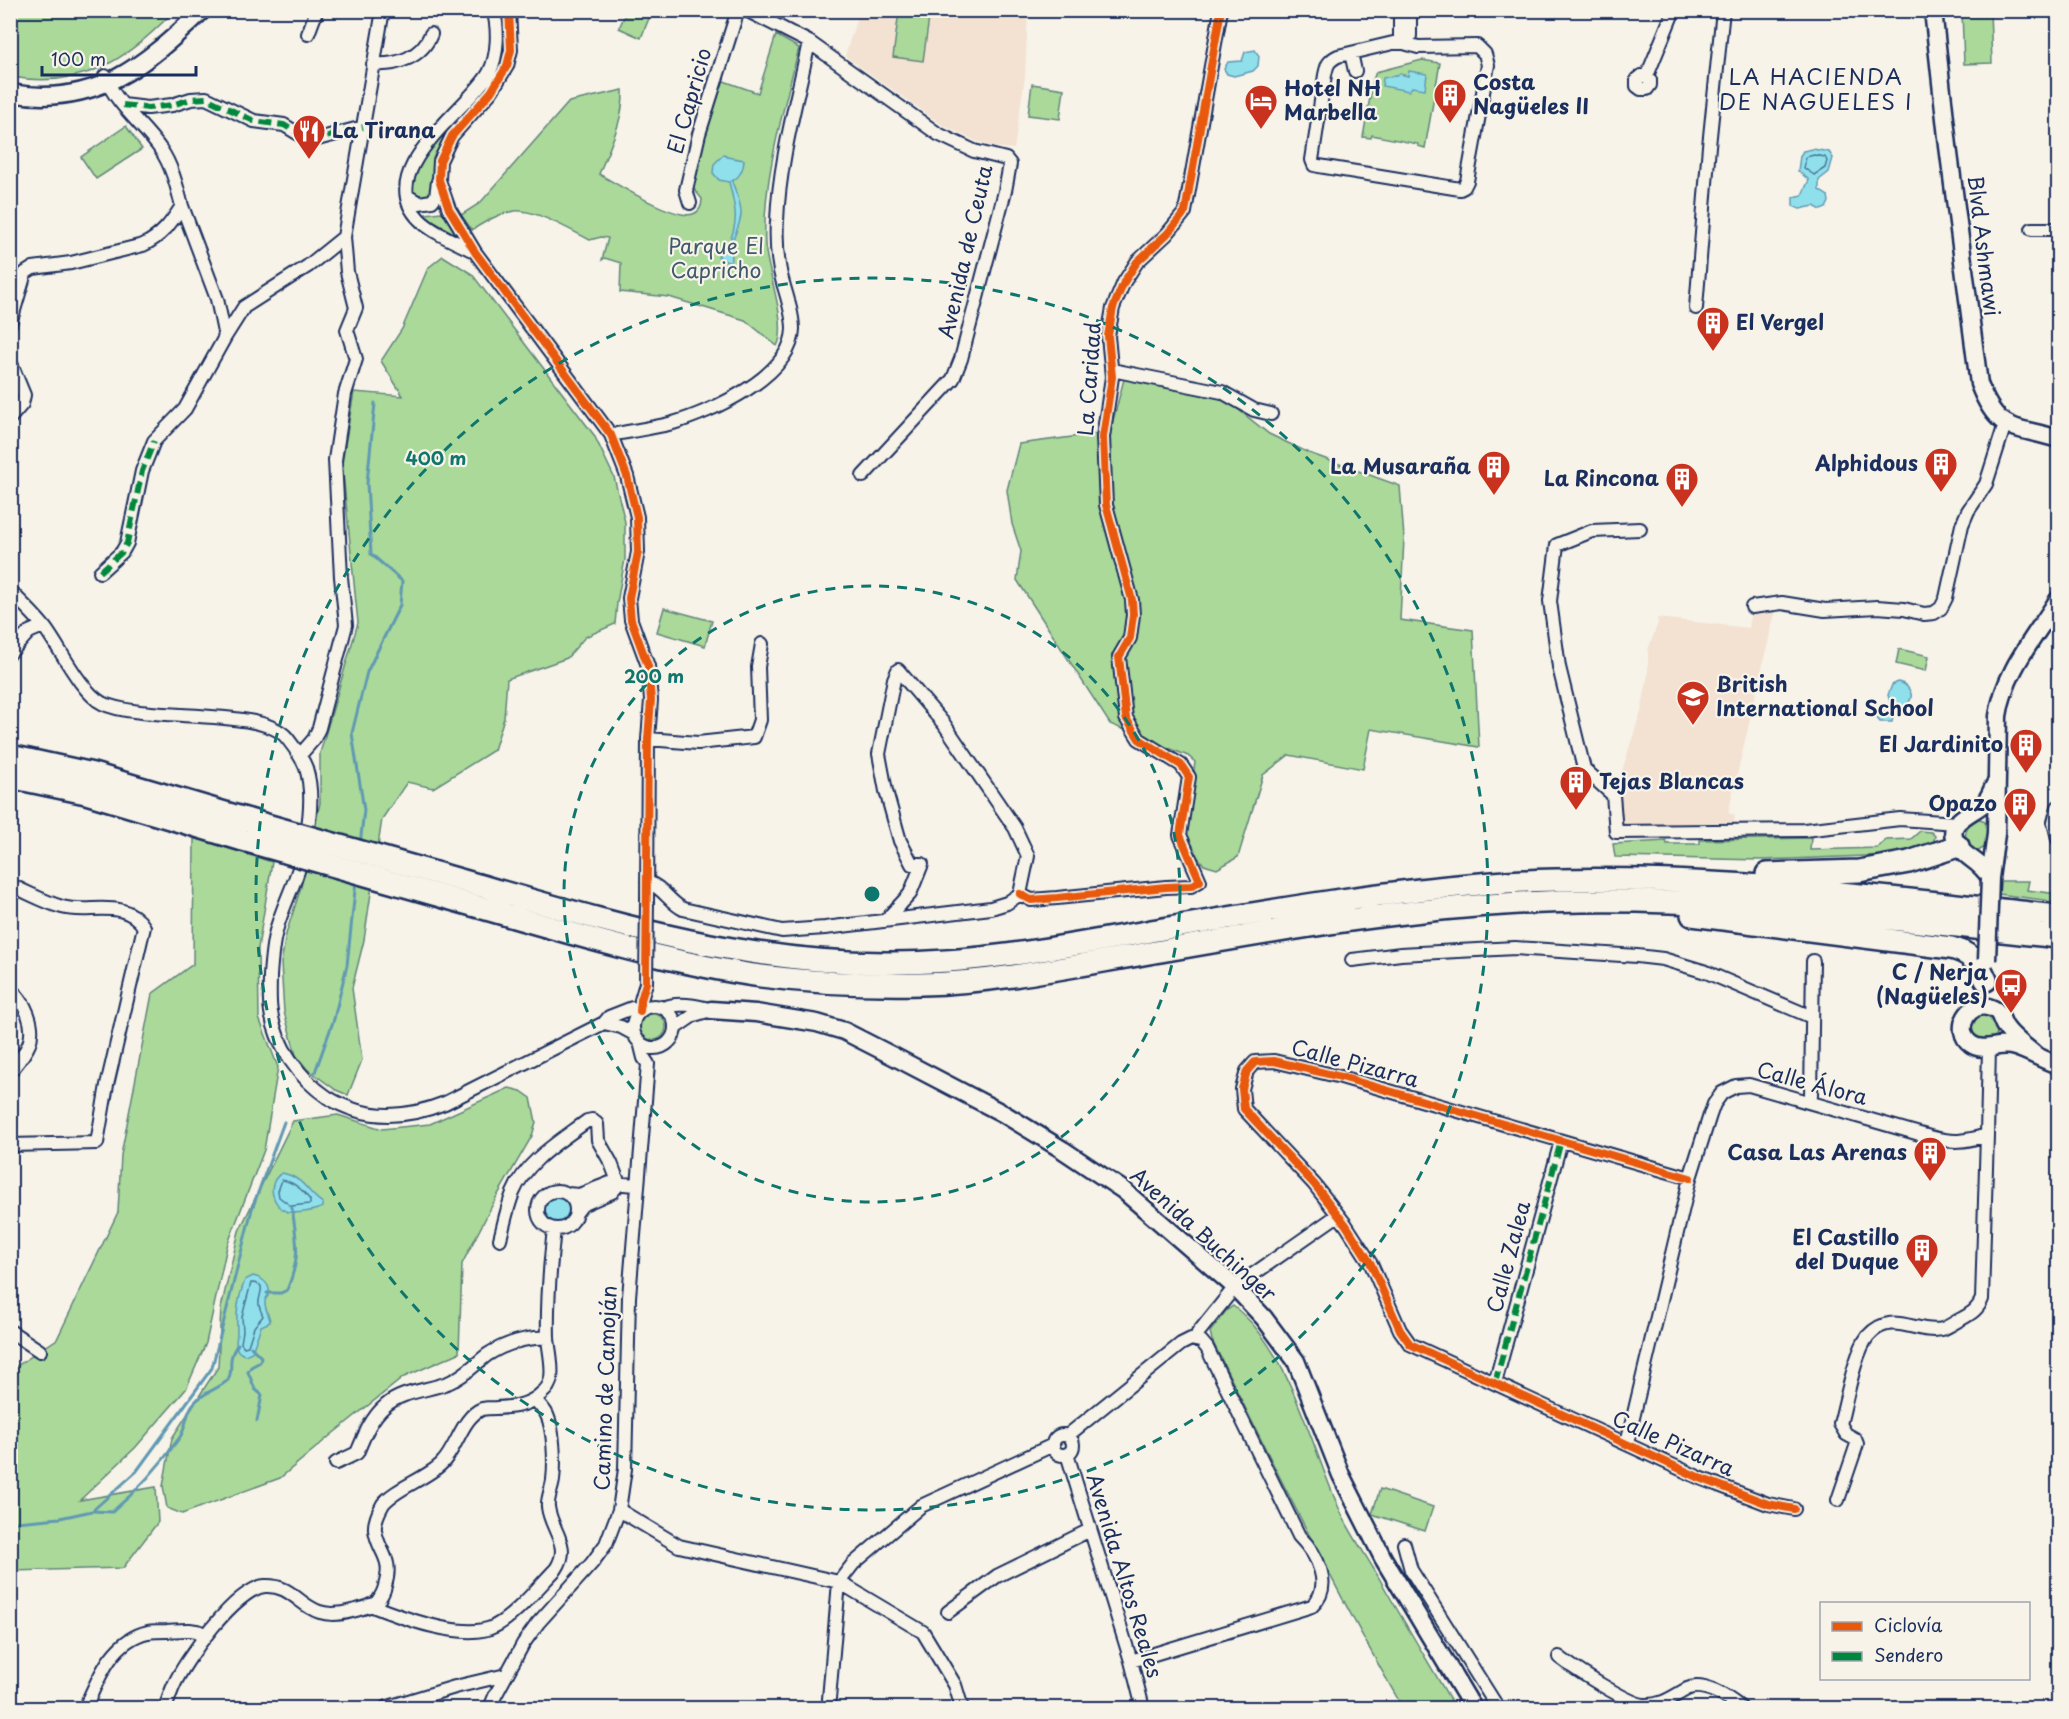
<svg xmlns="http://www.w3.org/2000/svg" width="2069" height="1719" font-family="'Playpen Sans',sans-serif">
<rect width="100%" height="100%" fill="#f7f3e8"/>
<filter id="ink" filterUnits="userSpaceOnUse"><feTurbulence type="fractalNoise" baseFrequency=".0167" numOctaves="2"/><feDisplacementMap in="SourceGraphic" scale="12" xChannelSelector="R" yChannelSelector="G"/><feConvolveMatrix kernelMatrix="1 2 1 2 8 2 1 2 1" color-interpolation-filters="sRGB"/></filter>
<g filter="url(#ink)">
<path fill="#f3e1d1" d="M859,11H1028L1025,76L1014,149L995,147L976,141L944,126L845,56Z
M1776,608L1728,813L1735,815L1734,822L1680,823L1630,830L1623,829L1619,824L1616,790L1642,708L1648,674V650L1658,623L1657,618L1749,628L1751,614L1758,610Z"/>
<path fill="#aad999" stroke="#62847c" stroke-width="1.5" d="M627,10L652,11L641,38L619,28Z
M10,11L11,10L174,11C126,61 83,89 11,77Z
M500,11H504C505,20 507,29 507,38C507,77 470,108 446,135C441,144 437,153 434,163C431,180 439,183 426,200L413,195L412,187L417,168L502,48L503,32Z
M899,11H930L923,61L893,57Z
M1990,11L1992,63L1964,64L1962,12Z
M776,35L799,48C784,108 762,181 765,243C766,269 789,325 777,346L745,320L669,297L620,292L621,263L605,258L602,260L608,238L601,237L590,240C572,231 535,209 515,211C499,213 485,222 472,230L461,215L480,203L569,102L623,90C624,120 610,146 599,174C617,184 674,220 693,214C700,212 702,205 702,199L693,188L692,183L721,80L758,93Z
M1422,60L1440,63L1425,148L1418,146V144L1372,135L1371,138L1363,137L1373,80L1376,72Z
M1032,84L1064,89L1060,119L1028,115Z
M126,126L142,149L96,179L81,157Z
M441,212L445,214L461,238L428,221L424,216L426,214Z
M443,256L472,274L594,435L614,477L625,522V559L617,603L615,624L585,637L567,658L507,679L504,718L494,750L433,788L407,782L382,819L364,940L352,988L362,1060L348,1095L336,1090L307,1069L296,1055L284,1012L281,963L286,934L301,887L320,803V753L358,623L342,463L354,392L403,396L381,361L402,329L428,268Z
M1124,379L1224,398L1269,434L1309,453L1400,486L1404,538L1400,620L1473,630L1479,747L1371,729L1363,769L1289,755L1263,775L1238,857L1217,869L1204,865L1192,850L1183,832L1189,808L1195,762L1188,756L1110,724L1017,580L1021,551L1012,524L1007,490L1019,444L1110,432Z
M664,608L712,621L705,646L657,632Z
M1899,649L1929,656L1926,671L1896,664Z
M1978,818C1991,823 1989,833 1988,845L1977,852C1961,845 1962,825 1978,818Z
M1920,831L1931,832L1935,836L1933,844L1914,854L1763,860L1615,857L1613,844L1666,841L1667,844H1700V840L1811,838L1810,850L1877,848L1886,840L1911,839Z
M194,838L272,862L258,948L259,1018L278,1067L264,1150L227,1246L206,1343L186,1389L135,1448L80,1500L156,1487L158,1522L123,1568L11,1571V1370L57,1339L118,1212L121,1155L152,994L193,964Z
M2000,881H2029L2027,890L2058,894V902L1999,894Z
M640 1027a13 13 0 1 1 26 0a13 13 0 1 1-26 0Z
M1970 1028a14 14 0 1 1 28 0a14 14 0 1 1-28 0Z
M509,1088L521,1091L531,1098L536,1122L532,1136L497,1196L462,1264L459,1353L404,1377L331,1435L280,1478L182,1514L167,1508L163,1486L172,1438L218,1367L221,1308L239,1231L293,1121L338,1115L382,1129L430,1124Z
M1233,1306C1291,1349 1312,1452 1342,1515C1353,1537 1367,1557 1379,1578C1404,1622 1430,1665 1455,1708H1403C1334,1588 1273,1465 1212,1340L1210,1332L1226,1311Z
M1380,1489L1433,1507L1425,1531L1372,1514Z"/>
<path fill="#90e0ec" stroke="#6199b3" stroke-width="1.5" d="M1255,50L1259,56L1258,66L1253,71L1234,76L1227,74L1224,69L1228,62L1242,61L1245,52Z
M1409,71L1427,74L1425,89L1412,87L1409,91L1382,86L1383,78L1400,74L1408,76Z
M1813,149L1829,152L1833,158L1829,172L1819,180V190L1828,196L1829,202L1826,208L1821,210L1814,206L1800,209L1793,206V197L1802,195L1809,180L1798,171L1800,156L1803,151Z
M724,154L727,157L744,160C744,168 740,177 732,181C735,191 742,204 741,214C740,230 728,241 732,257L730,262H727L718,256C721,251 725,250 728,245C740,220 735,207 729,182L719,180L713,173L714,164Z
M1898,682C1908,684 1918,697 1905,705C1902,707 1898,707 1895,708L1892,722H1880L1877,718L1878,714C1892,708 1893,711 1888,695L1892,685Z
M282,1173C306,1178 307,1194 323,1203V1207C314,1211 297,1214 288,1212C271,1206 266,1182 282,1173Z
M543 1209a14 14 0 1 1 28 0a14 14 0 1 1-28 0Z
M253,1276C261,1278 270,1283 269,1293C268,1298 265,1297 265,1302C264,1309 270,1315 270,1322L261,1326L252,1352L245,1355C232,1351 237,1342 237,1331C236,1311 238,1299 245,1280Z"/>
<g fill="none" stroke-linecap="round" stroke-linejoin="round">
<path stroke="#4a7697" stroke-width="1.5" d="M1814,155L1825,157L1827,161L1825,168L1814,175L1804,168L1806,157Z
M282,1180C294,1182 303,1190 310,1200V1204L291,1206L279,1197L278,1191Z
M251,1283C267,1283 260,1291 259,1301C258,1306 261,1311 263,1316L254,1327L248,1346L244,1347L241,1343L243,1331L242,1317Z"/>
<path stroke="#6199b3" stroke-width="3" d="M360,845L364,810L352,733L367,672L400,605L402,581L371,554L367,483L375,403
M315,1072L334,1019L347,965L356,881
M267,1293H281L287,1290C301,1256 297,1243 292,1208
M251,1347L261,1357L260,1362L251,1367L248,1372L255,1389L262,1395L257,1421
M93,1511L112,1512C137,1491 161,1464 180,1437C187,1426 186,1411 194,1403C203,1392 219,1389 228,1380C235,1366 225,1362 238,1344
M10,1525L16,1522L60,1518L92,1511L136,1472L212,1368L252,1209L284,1122"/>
<defs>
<path id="street" d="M509,10L511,50L507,66L491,92L452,136L440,161L439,180L449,209L475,252L611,435L627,476L637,517L638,552L629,598L631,620L648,666L651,700L648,739L647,902
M746,10L809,42L938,134L974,151L1006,159L1010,164L1005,191L961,359L953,379L863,476
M1400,10V36L1404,43L1418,47L1477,46L1485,54L1488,65L1467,181L1464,187L1460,189L1319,166L1314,165L1312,160L1325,75C1327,65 1328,61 1338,56L1393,43H1404
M308,34L317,10
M1404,43L1410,36V10
M1351,53L1355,71
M373,64C397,66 422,57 431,34
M1647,76H1641L1637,79V86L1641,89H1647L1650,85V80L1647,76L1674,10
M123,105L148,108L172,105L191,99L206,98L254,121L284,125L310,141L363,127
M407,196L419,203L432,201L436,196L438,181
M690,203L686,190L699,134L738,10
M2032,229H2058
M474,251C458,243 431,232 419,219C372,170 468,110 489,73C498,56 499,28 493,10
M1696,308L1709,146L1723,10
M10,324L25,273L33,268L71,263L143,245C162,236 171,223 182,206C177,187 172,166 161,150C144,125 116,105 105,76
M225,337L244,307L308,266L344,237L383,10
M10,361L24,395L22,404L10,418
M1112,370L1222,392L1254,410L1271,414
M611,435C631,431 653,428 673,423C711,412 792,376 793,329C793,310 784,290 780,271C777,255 776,238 777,221C779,162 797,100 809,42
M1640,529L1592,531L1557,545L1550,601L1559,667L1584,769L1613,795L1616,832L1804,830L1900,819L1956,823
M100,572L122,552L127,543L142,471L154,441L185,409L225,337L217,299L182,206
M10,591C22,603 35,615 45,628C60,648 81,692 102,703C143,723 262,706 287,738C294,747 302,757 306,768C316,800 307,840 298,871C291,892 281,911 276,931C272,946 271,961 270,976C270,988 269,1001 271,1012C276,1046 299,1078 327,1097C365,1121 405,1119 445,1103L592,1029L604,1023L609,1017L632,1008L639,1011
M1752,607L1782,603L1825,610L1877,607L1904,609L1924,614L1934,613L1941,608L1946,598L1962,525L1968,511L1986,484L2005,424
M10,653L29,632L43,626
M648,739L698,743L754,737L760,720L758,667L762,644
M300,755L314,739L319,728L346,625L341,577L335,460L345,394L356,359L347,330L356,308L347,272L344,237
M2058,807L2054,822L2058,839
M647,882C662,886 669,902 683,909L782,931L825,928L991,908L1007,903L1020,894L1028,856L1015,828L944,724L898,670L894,679L879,754L886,791L900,841L912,864H922L910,894L885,921
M10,885C27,892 44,902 62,907C89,915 125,897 144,927L107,1085L97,1143L10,1145
M1020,894L1031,900L1057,898L1166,887L1191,886L1200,881L1180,835L1189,777L1181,765L1139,739L1126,718L1119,657L1130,638L1133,615L1132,600L1106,505L1103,437L1112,377L1108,336L1113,308L1124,282L1137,262L1167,234L1185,212L1221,10
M1352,960L1401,954L1515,948L1637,956L1663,959L1706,972L1807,1015L1812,1016
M10,989C25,1001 36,1025 29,1044C25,1054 17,1063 10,1072
M633 1027a21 21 0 1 1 42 0a21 21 0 1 1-42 0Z
M663,1008C676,1002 698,1005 711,1010
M640,1011L641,1000L646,983
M604,1023L621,1027L634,1034
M675,1028L694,1015L711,1010
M1809,1102L1811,1096L1813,961
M1690,1178L1341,1077L1274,1061L1255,1062L1247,1071L1242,1089L1244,1109L1314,1184L1346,1225L1371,1264L1400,1330L1410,1344L1700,1478L1768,1504L1794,1509
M538 1210a19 19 0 1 1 38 0a19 19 0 1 1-38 0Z
M567,1194L579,1195L610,1183L637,1185
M576,1213L582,1205L612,1192L619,1184
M500,1239C504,1224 507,1208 513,1193C526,1161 560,1141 587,1121L592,1120L597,1124L598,1140L611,1163L619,1184
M10,1331L40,1351
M1196,1339L1198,1333L1235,1287L1338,1215
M1495,1383L1561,1141
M1053 1445a10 10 0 1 1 20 0a10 10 0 1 1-20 0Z
M1067,1436L1181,1344L1191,1339L1201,1341L1207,1348L1299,1536C1317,1554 1334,1586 1312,1606L1131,1661
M1627,1443L1690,1178L1710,1115L1714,1104L1722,1093L1736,1086L1749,1085L1930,1137C1953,1143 1964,1142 1987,1135L1989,1048
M1067,1454L1131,1661L1143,1708
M336,1463L357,1453C364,1436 371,1418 385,1406C403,1390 429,1391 450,1382C466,1375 474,1365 487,1355C504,1344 528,1336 548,1338
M1838,1500L1857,1444L1855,1439L1846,1434L1840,1424C1846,1402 1855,1352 1868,1336C1892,1309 1916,1335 1942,1329C1949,1327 1956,1321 1963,1318C1972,1313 1978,1309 1982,1299L1987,1135
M619,1510L679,1546L839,1582L923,1632L955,1685L962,1708
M1404,1544L1411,1570L1498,1708
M370,1605C400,1617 465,1642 495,1626C515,1616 540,1585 556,1569C572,1545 551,1531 548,1507C547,1498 552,1489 553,1480C555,1463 554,1430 547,1415C544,1409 539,1404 535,1400
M948,1612L997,1576L1090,1530
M1559,1657C1573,1668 1629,1704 1644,1705C1662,1706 1672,1697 1687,1689C1703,1681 1729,1698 1741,1708
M829,1699L839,1582L853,1564L921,1506L1053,1445
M85,1708C98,1679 112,1640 148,1632C154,1631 161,1631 167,1631C183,1630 192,1628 207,1634
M165,1708C168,1701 170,1694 173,1687C184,1661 236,1588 265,1586C301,1584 302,1625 352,1611C359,1609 371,1607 377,1602C380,1598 384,1591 385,1586C394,1557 378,1553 375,1530C374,1521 379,1511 383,1504C394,1489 428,1478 442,1463C457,1448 462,1417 482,1409C486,1408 492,1408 496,1408C513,1407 529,1406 542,1393C546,1390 550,1384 551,1378C553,1365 549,1351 548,1338C547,1302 550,1265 554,1229
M385,1708L455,1687L506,1675
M490,1708L495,1696L523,1644L538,1623L592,1563L606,1544L619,1510L625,1469L629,1297L648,1064L644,1058L640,1042"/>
<path id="secondary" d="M1933,10L1948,146L1979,384C1998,434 2014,425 2058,439
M10,93C96,108 145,65 203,10
M1990,878L1996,834L1998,716C2004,672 2035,637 2058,600
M1990,878C1980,860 1965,858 1958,846C1941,820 1975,814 1986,801C1990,796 1992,789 1995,784
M711,1010L756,1013L817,1023L844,1031L893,1056L1004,1114L1063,1150L1123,1190L1235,1287L1264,1318L1296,1361L1341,1475L1383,1558L1473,1708
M2034,1054C2025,1046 2010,1036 2004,1025C2000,1017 2000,1011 1991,1008C1969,999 1952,1030 1971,1044C1984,1053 1997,1043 2011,1046C2028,1050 2042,1060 2058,1065"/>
<path id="highway" d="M10,756L93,774L249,820
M10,777L86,793L243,840
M1767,874L1859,871L1909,862L1958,846
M478,885C615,924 742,963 886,963C977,964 1067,946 1157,930C1273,910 1389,890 1506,882C1691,871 1875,897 2058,916
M472,905C567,932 663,962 761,976C814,983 868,985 922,984C1002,982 1082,964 1161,951C1275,931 1389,911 1504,904C1690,891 1875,918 2058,937
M1692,915L1951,948C1971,953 1978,962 1986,980"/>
</defs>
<use href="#street" stroke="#1b2f5e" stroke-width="16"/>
<use href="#secondary" stroke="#1b2f5e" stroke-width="21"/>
<use href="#highway" stroke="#1b2f5e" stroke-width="26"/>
<use href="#street" stroke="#f7f3e8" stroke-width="12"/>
<use href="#secondary" stroke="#f7f3e8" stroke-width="16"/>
<use href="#highway" stroke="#f7f3e8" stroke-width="21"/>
<defs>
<path id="street-bridge" d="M646,983L647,902"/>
<path id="secondary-bridge" d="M1987,960L1990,878"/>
<path id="highway-bridge" d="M249,820L478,885
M243,840L472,905"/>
</defs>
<use href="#street-bridge" stroke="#1b2f5e" stroke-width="16" stroke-linecap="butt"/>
<use href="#secondary-bridge" stroke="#1b2f5e" stroke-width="21" stroke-linecap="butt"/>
<use href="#highway-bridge" stroke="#1b2f5e" stroke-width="26" stroke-linecap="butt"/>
<use href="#street-bridge" stroke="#f7f3e8" stroke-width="12"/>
<use href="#secondary-bridge" stroke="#f7f3e8" stroke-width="16"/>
<use href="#highway-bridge" stroke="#f7f3e8" stroke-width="21"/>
<path stroke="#00873e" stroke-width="6" stroke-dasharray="12 6" stroke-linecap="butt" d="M123,105L148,108L172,105L191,99L206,98L254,121L284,125L310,141L363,127
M100,572L122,552L127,543L142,471L154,441
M1495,1383L1561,1141"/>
<defs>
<path id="cycleway" d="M509,10L511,50L507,66L491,92L452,136L440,161L439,180L449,209L475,252L611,435L627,476L637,517L638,552L629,598L631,620L648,666L651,700L648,739L646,983L641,1000L640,1011
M1020,894L1031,900L1057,898L1166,887L1191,886L1200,881L1180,835L1189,777L1181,765L1139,739L1126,718L1119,657L1130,638L1133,615L1132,600L1106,505L1103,437L1112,377L1108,336L1113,308L1124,282L1137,262L1167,234L1185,212L1221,10
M1690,1178L1341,1077L1274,1061L1255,1062L1247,1071L1242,1089L1244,1109L1314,1184L1346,1225L1371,1264L1400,1330L1410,1344L1700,1478L1768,1504L1794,1509"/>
</defs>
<use href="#cycleway" stroke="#f7f3e8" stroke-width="11"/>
<use href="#cycleway" stroke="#e8590c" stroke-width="8"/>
</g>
</g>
<g fill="none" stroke="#0f766e" stroke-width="3" stroke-dasharray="10 8">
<circle cx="872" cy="894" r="308"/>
<circle cx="872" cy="894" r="616"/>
</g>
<defs>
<symbol id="building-pin" viewBox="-11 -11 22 30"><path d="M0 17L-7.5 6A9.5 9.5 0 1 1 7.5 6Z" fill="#c8321e" stroke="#f7f3e8"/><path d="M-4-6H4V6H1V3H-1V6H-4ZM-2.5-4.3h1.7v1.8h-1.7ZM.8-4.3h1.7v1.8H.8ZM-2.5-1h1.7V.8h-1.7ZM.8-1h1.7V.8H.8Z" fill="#fff"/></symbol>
<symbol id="hotel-pin" viewBox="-11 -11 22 30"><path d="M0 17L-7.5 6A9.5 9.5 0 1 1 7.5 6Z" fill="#c8321e" stroke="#f7f3e8"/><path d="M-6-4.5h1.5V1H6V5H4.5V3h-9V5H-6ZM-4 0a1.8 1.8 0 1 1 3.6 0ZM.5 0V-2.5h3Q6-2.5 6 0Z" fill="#fff"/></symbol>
<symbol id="restaurant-pin" viewBox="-11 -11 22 30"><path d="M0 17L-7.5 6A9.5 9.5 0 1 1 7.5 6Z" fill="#c8321e" stroke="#f7f3e8"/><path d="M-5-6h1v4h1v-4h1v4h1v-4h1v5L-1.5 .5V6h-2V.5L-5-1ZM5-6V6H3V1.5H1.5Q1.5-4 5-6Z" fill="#fff"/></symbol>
<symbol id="school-pin" viewBox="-11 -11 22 30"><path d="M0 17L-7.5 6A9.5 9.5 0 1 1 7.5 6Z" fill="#c8321e" stroke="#f7f3e8"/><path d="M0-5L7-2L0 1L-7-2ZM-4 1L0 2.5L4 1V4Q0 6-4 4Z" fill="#fff"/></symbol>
<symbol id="bus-pin" viewBox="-11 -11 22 30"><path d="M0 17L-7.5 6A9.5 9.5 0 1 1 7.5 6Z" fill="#c8321e" stroke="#f7f3e8"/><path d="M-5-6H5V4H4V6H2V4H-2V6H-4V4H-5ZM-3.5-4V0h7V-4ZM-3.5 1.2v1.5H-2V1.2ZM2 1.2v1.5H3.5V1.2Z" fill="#fff"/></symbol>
</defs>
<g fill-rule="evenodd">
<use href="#building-pin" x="1431" y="76" width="38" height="52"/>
<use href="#hotel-pin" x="1242" y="82" width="38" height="52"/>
<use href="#restaurant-pin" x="290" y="112" width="38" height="52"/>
<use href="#building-pin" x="1694" y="304" width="38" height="52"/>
<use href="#building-pin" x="1922" y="445" width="38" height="52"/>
<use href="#building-pin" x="1475" y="448" width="38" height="52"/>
<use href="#building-pin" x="1663" y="460" width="38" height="52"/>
<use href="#school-pin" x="1674" y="678" width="38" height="52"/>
<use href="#building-pin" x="2007" y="726" width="38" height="52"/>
<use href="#building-pin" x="1557" y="763" width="38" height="52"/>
<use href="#building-pin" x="2001" y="785" width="38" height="52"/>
<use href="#bus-pin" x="1992" y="966" width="38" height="52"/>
<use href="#building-pin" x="1911" y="1134" width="38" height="52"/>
<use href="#building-pin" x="1903" y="1231" width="38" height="52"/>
</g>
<g text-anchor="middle" stroke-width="4.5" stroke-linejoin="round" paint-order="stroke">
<g font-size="21" font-weight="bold" fill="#1b2f5e" stroke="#f7f3e8" text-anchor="end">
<text x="1473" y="90" text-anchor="start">Costa<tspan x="1473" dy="24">Nagüeles II</tspan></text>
<text x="1284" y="96" text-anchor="start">Hotel NH<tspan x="1284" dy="24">Marbella</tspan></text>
<text x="332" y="138" text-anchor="start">La Tirana</text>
<text x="1736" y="330" text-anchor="start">El Vergel</text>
<text x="1918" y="471">Alphidous</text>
<text x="1471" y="474">La Musaraña</text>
<text x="1659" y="486">La Rincona</text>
<text x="1716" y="692" text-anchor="start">British<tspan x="1716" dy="24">International School</tspan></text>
<text x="2003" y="752">El Jardinito</text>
<text x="1599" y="789" text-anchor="start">Tejas Blancas</text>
<text x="1997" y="811">Opazo</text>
<text x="1988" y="980">C / Nerja<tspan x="1988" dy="24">(Nagüeles)</tspan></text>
<text x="1907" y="1160">Casa Las Arenas</text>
<text x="1899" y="1245">El Castillo<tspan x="1899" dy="24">del Duque</tspan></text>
</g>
<g font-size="21" fill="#1b2f5e" stroke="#f7f3e8">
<text transform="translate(690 101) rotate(-74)" y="7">El Capricio</text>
<text transform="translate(1983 246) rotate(83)" y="7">Blvd Ashmawi</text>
<text transform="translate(966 252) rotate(-77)" y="7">Avenida de Ceuta</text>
<text transform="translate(1090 379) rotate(-86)" y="7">La Caridad</text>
<text transform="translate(1355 1064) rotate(15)" y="7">Calle Pizarra</text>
<text transform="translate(1812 1084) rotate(15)" y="7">Calle Álora</text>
<text transform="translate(1203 1235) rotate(42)" y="7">Avenida Buchinger</text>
<text transform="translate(1509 1257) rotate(-75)" y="7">Calle Zalea</text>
<text transform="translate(606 1388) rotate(-88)" y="7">Camino de Camoján</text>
<text transform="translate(1673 1444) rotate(24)" y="7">Calle Pizarra</text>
<text transform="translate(1124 1576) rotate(73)" y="7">Avenida Altos Reales</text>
</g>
<g font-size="21" fill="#3f5a6d" stroke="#f7f3e8">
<text x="716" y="254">Parque El<tspan x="716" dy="24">Capricho</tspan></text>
</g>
<g font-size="22" letter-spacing="1.5" fill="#1b2f5e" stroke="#f7f3e8">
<text x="1816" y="85">LA HACIENDA<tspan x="1816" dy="25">DE NAGUELES I</tspan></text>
</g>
</g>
<circle cx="872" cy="894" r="9" fill="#0f766e" stroke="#f7f3e8" stroke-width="3"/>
<g font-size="18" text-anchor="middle" font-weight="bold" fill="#0f766e" stroke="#f7f3e8" stroke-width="4.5" stroke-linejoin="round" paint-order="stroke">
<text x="436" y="465">400 m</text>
<text x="654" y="683">200 m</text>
</g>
<rect width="2069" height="1719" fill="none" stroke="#f7f3e8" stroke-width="36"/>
<rect x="18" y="18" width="2033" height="1683" fill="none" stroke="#1b2f5e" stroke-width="2" filter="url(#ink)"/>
<rect x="1820" y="1602" width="210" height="78" fill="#f7f3e8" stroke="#9fa5b1" stroke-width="1.5"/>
<rect x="1832" y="1622" width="30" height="9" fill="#e8590c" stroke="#9fa5b1" stroke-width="1.5"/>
<text x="1874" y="1632" font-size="18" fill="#1b2f5e">Ciclovía</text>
<rect x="1832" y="1652" width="30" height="9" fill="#00873e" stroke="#9fa5b1" stroke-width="1.5"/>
<text x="1874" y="1662" font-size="18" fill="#1b2f5e">Sendero</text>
<path d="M42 66v9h154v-9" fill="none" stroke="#1b2f5e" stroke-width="3"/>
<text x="51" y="66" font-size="18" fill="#1b2f5e" stroke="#f7f3e8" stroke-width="4.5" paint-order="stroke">100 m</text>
</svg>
